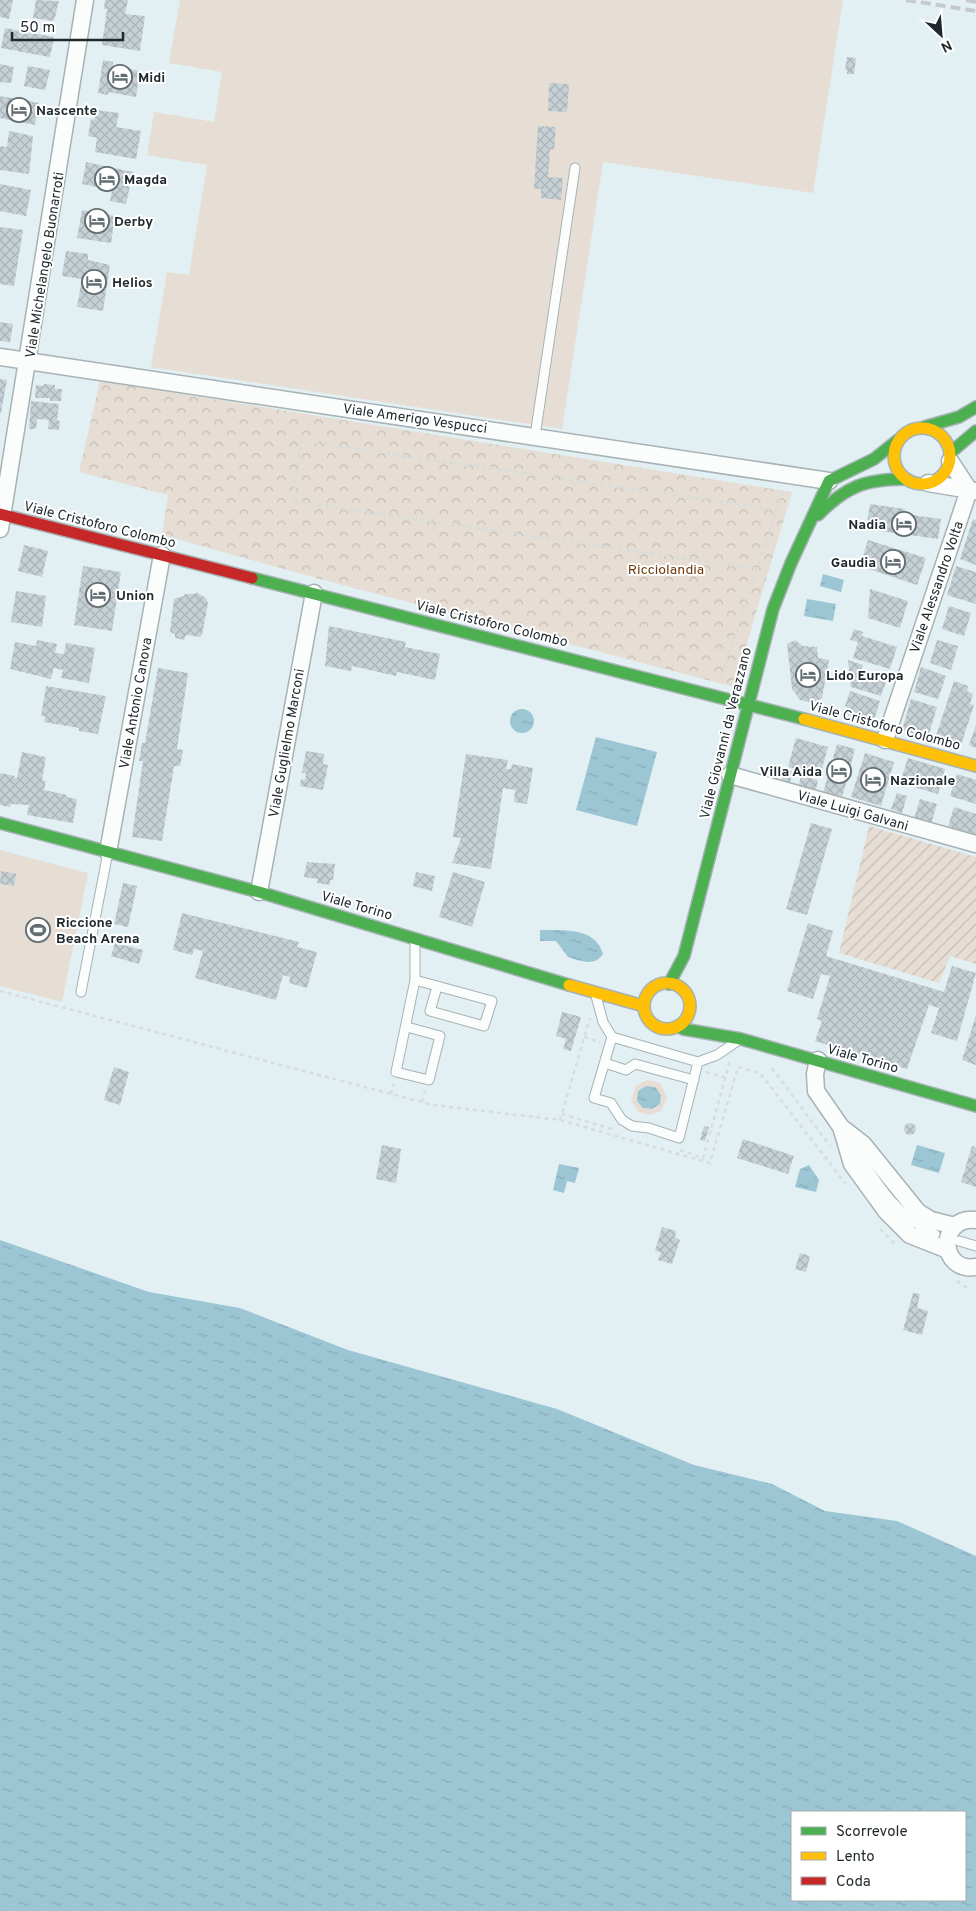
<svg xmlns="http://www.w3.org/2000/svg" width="976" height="1911" font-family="Overpass,sans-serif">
<defs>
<pattern id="park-crowns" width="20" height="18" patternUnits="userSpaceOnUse" patternTransform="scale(1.25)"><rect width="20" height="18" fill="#e6ddd4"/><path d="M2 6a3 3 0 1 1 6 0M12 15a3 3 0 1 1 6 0" fill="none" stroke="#c5beb6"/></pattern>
<pattern id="garden-furrows" width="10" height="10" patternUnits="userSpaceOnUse" patternTransform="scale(1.25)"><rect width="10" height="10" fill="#e6ddd4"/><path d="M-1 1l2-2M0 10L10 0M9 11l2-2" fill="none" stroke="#c5beb6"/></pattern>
<pattern id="water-ripples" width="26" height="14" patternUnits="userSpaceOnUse" patternTransform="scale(1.25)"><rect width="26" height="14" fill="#9cc6d4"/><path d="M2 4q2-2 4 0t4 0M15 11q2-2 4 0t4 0" fill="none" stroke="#86aab6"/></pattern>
<pattern id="building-cross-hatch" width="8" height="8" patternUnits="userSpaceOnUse" patternTransform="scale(1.25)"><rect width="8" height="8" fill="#c6d1d5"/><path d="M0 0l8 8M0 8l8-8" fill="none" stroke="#aab3b7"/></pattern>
</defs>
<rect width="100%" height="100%" fill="#e2f0f4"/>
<path fill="#e6ddd4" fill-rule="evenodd" d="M180,0H843L813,193L603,162L562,429L151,367L167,272L189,275L207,165L147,155L154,112L214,122L222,72L169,63Z
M0,850L88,873L62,1002L0,986Z
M647,1080L660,1083L667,1097L661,1111L651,1115L638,1112L631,1101L636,1086ZM646,1086L661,1099L660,1104L652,1109L643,1108L642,1088Z"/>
<path fill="url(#park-crowns)" d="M100,381L792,492L734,687L316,578L162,535L168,495L79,472Z"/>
<path fill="url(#garden-furrows)" d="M869,826L976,857V964L950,956L939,983L839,953Z"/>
<path fill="url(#water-ripples)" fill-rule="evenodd" d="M823,574L844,580L841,592L820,586Z
M807,599L836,604L833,621L804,616Z
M510 721a12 12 0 1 1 24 0a12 12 0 1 1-24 0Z
M596,737L657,752L637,826L576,810Z
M540,930C563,930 596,927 603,954C595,967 580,961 568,957L556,941H540Z
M646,1086L655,1087L661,1095L660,1104L652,1109L643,1108L637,1101L638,1091Z
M917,1145L945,1153L939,1173L911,1165Z
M559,1164L579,1168L575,1183L567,1181L564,1193L553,1190Z
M809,1165L819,1180L816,1192L795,1187L800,1169Z
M0,1240L149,1292L240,1308L348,1350L557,1409L694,1465L772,1484L825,1511L897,1521L976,1556V1911H0ZM792,1812H965V1900H792Z"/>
<path fill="url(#building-cross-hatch)" d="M0,0H13L9,19L0,17Z
M36,0L59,1L54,21L33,18Z
M105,0H128L125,14L145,16L140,51L102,45L107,9H104Z
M5,28L54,37L50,57L1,48Z
M847,57L856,58L854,74H847V70H845Z
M103,60L113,62V66L140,71L136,97L109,92L108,95L98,93Z
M0,64L14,67L11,83L0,82Z
M28,66L50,70L45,90L24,86Z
M549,83L569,84L567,112L548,111Z
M0,96L39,103L35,125L0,118Z
M96,110L119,113L116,127L141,131L136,159L95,152L97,138L88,136L91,119L94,120Z
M538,126L556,127L554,150L550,149L548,177L563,178L561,200L541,198V189H534Z
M9,131L33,136L29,174L0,170V146L7,147Z
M86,162L133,172L126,204L110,201L112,190L82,184Z
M0,184L31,190L26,216L0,211Z
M82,210L115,216L111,243L77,238Z
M0,227L23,230L14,286L0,284Z
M66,251L88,254V260L110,265L103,311L77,307L82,279L62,276Z
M0,322L13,324L10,342L0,341Z
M0,379L7,380L1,413H0Z
M44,384L55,385V389H62L61,401H50V398H35L36,385L44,386Z
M31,401L59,404L57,420L60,421L59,430L48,429L49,420L37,419L36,429H29Z
M870,504L905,509L904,514L941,519L938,539L866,529Z
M973,519L976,520V565L960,559Z
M868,540L926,558L917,585L860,566Z
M24,545L48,551L42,577L18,571Z
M83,566L121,572L112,631L74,625Z
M956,566L976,572V604L947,595Z
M870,589L908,601L900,628L868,618Z
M16,591L46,596L42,627L11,622Z
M196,592L206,598L208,603L202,635L200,637L186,635L184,640L175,638V634L170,632L174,599L184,596L185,594H196Z
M949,606L971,613L964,636L942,629Z
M329,626L406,642L405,647L440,654L435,680L397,672L396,676L352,666L351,671L325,666Z
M854,629L863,632L862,636L897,647L890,669L853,658L858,642L850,640Z
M37,640L57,644L55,653L64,654L66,643L95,648L89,683L61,678L63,670L54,668L51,679L10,669L15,642L36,646Z
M795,640L803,646L817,647L818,658L829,660L822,698L813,703L800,700L792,689L787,644Z
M937,640L958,646L951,670L930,663Z
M848,660L863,665L861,670L887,679L881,696L851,687Z
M921,667L946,676L938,699L914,692Z
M158,668L188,673L177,749L183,750L180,766H174L162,841L132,837L143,761H139L142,743H145Z
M954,681L968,686L967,691L973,694L970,704L974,705L961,745L936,736Z
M46,686L106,696L98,734L79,731V728L44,722L45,716H41Z
M850,691L880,701L874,720L863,716L861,720L848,716L850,708L845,706Z
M911,699L937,707L928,738L902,730Z
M976,725V748L969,745Z
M796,738L828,747L820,776L788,767Z
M837,744L855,749L842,798L823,793Z
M306,751L324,754L323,764L328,765L323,790L300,786L301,779L305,780L306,773H302Z
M22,752L46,757L42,780L46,781L44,790L67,795L66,797L77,799L73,823L27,815L29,805L11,804L10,807L0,805V773L15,776L14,778H17Z
M865,753L894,762L881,806L851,797Z
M466,754L508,760L506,769H511L512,764L533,768L527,804L514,802L515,790L503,788L491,869L452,863L461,838L453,837Z
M908,758L945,769L938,794L900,783Z
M785,769L793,772L789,786L781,783Z
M957,774L976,780V804L950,796Z
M801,776L818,780L815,794L798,789Z
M897,793L907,796L902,813L891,809Z
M920,799L937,804L931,824L914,819Z
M954,807L976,814V838L947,830Z
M811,823L832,829L807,915L786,909Z
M307,862L335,864L333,880H330V885L317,883L318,879L304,877Z
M1,871L16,874L14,886L0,884Z
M416,872L435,876L432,891L413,886Z
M453,872L485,882L472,927L439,917Z
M123,883L137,886L128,927L114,924Z
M182,913L299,942L297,947L317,952L307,988L289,983L290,977L283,975L276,1000L195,978L203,951L194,949L192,955L173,950Z
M808,923L833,931L826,956L944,992L952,966L976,973L957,1041L931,1033L939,1008L929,1005L907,1069L815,1041L822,1021L817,1019L830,976L821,974L813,999L787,991Z
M115,943L143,950L139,964L111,956Z
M562,1012L581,1017L571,1051L563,1049L566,1039L556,1036Z
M976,1015V1065L962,1060Z
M114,1067L129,1072L120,1105L104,1100Z
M904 1129a6 6 0 1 1 12 0a6 6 0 1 1-12 0Z
M704,1126L709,1127L705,1141L700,1140Z
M743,1139L794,1156L788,1174L737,1158Z
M382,1145L401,1149L396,1183L376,1179Z
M972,1146L976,1147V1187L961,1182Z
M662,1227L676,1231L675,1237L680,1240L672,1264L658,1260L661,1252L655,1251Z
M800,1253L810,1256L806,1272L795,1269Z
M913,1293L920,1294L917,1308L928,1311L922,1335L903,1330Z"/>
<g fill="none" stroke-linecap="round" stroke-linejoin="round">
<defs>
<path id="lane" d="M535,436L575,168
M415,980L492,1001L484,1026L430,1011L437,987
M81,992L108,852
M596,996L603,1022L612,1037L698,1062L717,1055L736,1042
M407,1027L440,1036L429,1080L396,1072L415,980V941
M612,1037L594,1098L611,1103L622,1120L632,1126L649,1128L679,1138L698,1062
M605,1063L626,1070L635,1064L694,1080
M850,1142C874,1178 894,1216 935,1234
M959,1241L976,1246"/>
<path id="street" d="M0,357L829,481
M950,461L969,490
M928,483L976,491
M0,529L85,0
M885,740L969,490
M730,775L976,844
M108,852L162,555
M259,892L314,593
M818,1060L815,1074L816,1091L841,1127L852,1164L886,1211L910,1235L948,1250
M841,1127L863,1144L918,1212L931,1220L955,1226
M976,1220C937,1216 939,1273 976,1267"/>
<path id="fast" d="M924,427L959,417L976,407
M950,453L976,431
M818,515C846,486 866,479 906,479
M252,578L804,719
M0,823L259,892L569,985
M669,984L684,956L773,609L791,563L829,481L874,459L898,440
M678,1026L683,1029L741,1039L976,1106"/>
<path id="slow" d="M894 456a28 28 0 1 1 56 0a28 28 0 1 1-56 0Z
M804,719L976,766
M644 1006a23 23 0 1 1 46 0a23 23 0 1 1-46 0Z
M569,985L644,1006"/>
<path id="jam" d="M0,514L252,578"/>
</defs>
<use href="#lane" stroke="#a7b2b5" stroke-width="11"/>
<use href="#street" stroke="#a7b2b5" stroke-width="19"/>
<use href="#fast" stroke="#a7b2b5" stroke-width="14"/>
<use href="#slow" stroke="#a7b2b5" stroke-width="14"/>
<use href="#jam" stroke="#a7b2b5" stroke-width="14"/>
<path stroke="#d7dcdd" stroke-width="2.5" stroke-dasharray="4 4" stroke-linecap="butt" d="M757,569L293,501L301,441L777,510
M721,677L783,490
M0,991L433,1105L560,1120L710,1163L738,1067L760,1073L845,1183
M584,1037L600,1042
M772,1068L830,1146
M706,1072L726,1078
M391,1094L394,1083
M422,1102L425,1091
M562,1114L615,1130
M560,1120L590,1018
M680,1150L703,1158L730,1061
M880,1229L894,1243
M957,1281L967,1288"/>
<use href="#lane" stroke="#fbfdfd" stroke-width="9"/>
<use href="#street" stroke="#fbfdfd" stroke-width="16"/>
<use href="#fast" stroke="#4caf50" stroke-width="11"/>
<use href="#slow" stroke="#ffc107" stroke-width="11"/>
<use href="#jam" stroke="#c62828" stroke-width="11"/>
<path stroke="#c6c9ca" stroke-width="4" stroke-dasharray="10 5" stroke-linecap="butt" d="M906,0L976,11
M966,0L976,2"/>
</g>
<defs>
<symbol id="hotel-ring" viewBox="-11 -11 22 22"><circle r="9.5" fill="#fff" stroke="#636e72" stroke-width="1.5"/><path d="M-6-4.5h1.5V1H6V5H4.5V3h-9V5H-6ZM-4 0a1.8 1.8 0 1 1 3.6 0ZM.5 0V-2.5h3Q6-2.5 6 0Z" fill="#636e72"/></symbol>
<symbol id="stadium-ring" viewBox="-11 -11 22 22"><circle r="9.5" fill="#fff" stroke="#636e72" stroke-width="1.5"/><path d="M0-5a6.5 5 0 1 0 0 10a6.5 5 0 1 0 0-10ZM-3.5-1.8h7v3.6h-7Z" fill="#636e72"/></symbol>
</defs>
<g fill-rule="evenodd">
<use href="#hotel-ring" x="106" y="63" width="28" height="28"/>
<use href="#hotel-ring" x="5" y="96" width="28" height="28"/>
<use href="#hotel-ring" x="93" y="165" width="28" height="28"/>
<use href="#hotel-ring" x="83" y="207" width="28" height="28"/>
<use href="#hotel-ring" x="80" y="268" width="28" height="28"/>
<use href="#hotel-ring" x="890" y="510" width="28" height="28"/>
<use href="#hotel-ring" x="879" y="548" width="28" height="28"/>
<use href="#hotel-ring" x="84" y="581" width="28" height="28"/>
<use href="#hotel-ring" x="794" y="661" width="28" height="28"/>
<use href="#hotel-ring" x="825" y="757" width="28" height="28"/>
<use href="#hotel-ring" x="859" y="766" width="28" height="28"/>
<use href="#stadium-ring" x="24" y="916" width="28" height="28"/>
</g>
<g text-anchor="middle" stroke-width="4" stroke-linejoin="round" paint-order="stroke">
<g font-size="14" font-weight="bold" fill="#1f282c" stroke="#fff" text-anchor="start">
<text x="138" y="82">Midi</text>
<text x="36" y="115">Nascente</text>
<text x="124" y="184">Magda</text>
<text x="114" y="226">Derby</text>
<text x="112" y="287">Helios</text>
<text x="886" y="529" text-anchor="end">Nadia</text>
<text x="876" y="567" text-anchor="end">Gaudia</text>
<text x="116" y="600">Union</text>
<text x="826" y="680">Lido Europa</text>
<text x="822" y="776" text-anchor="end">Villa Aida</text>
<text x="890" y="785">Nazionale</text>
<text x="56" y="927">Riccione<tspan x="56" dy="16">Beach Arena</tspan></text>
</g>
<g font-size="14" fill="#1f282c" stroke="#fff">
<text transform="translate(44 265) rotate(-81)" y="5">Viale Michelangelo Buonarroti</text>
<text transform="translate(415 418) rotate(8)" y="5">Viale Amerigo Vespucci</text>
<text transform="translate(100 524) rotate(14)" y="5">Viale Cristoforo Colombo</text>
<text transform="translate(936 587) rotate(-71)" y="5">Viale Alessandro Volta</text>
<text transform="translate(492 623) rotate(14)" y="5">Viale Cristoforo Colombo</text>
<text transform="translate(135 703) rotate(-80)" y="5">Viale Antonio Canova</text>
<text transform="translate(885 725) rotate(15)" y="5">Viale Cristoforo Colombo</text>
<text transform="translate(725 733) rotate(-76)" y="5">Viale Giovanni da Verazzano</text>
<text transform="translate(286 743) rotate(-80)" y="5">Viale Guglielmo Marconi</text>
<text transform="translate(853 810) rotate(16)" y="5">Viale Luigi Galvani</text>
<text transform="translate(357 905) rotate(16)" y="5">Viale Torino</text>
<text transform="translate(863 1058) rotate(16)" y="5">Viale Torino</text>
</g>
<g font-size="14" fill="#6f3b0b" stroke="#fff">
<text x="666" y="574">Ricciolandia</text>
</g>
</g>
<rect x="791" y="1811" width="175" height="90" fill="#ffffff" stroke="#a5a9ab"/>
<rect x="801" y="1827" width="25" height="8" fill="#4caf50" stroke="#a5a9ab"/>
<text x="836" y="1836" font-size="15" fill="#1f282c">Scorrevole</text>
<rect x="801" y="1852" width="25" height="8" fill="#ffc107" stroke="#a5a9ab"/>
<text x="836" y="1861" font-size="15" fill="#1f282c">Lento</text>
<rect x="801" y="1877" width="25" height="8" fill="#c62828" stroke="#a5a9ab"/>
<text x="836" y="1886" font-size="15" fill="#1f282c">Coda</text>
<g transform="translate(941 35) rotate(154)" stroke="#ffffff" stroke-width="4" paint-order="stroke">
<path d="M0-4L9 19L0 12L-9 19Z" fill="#1f282c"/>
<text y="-8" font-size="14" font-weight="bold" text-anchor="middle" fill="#1f282c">N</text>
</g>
<path d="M12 32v8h111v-8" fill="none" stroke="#1f282c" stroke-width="2.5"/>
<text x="20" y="32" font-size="15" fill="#1f282c" stroke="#ffffff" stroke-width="4" paint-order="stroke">50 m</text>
</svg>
